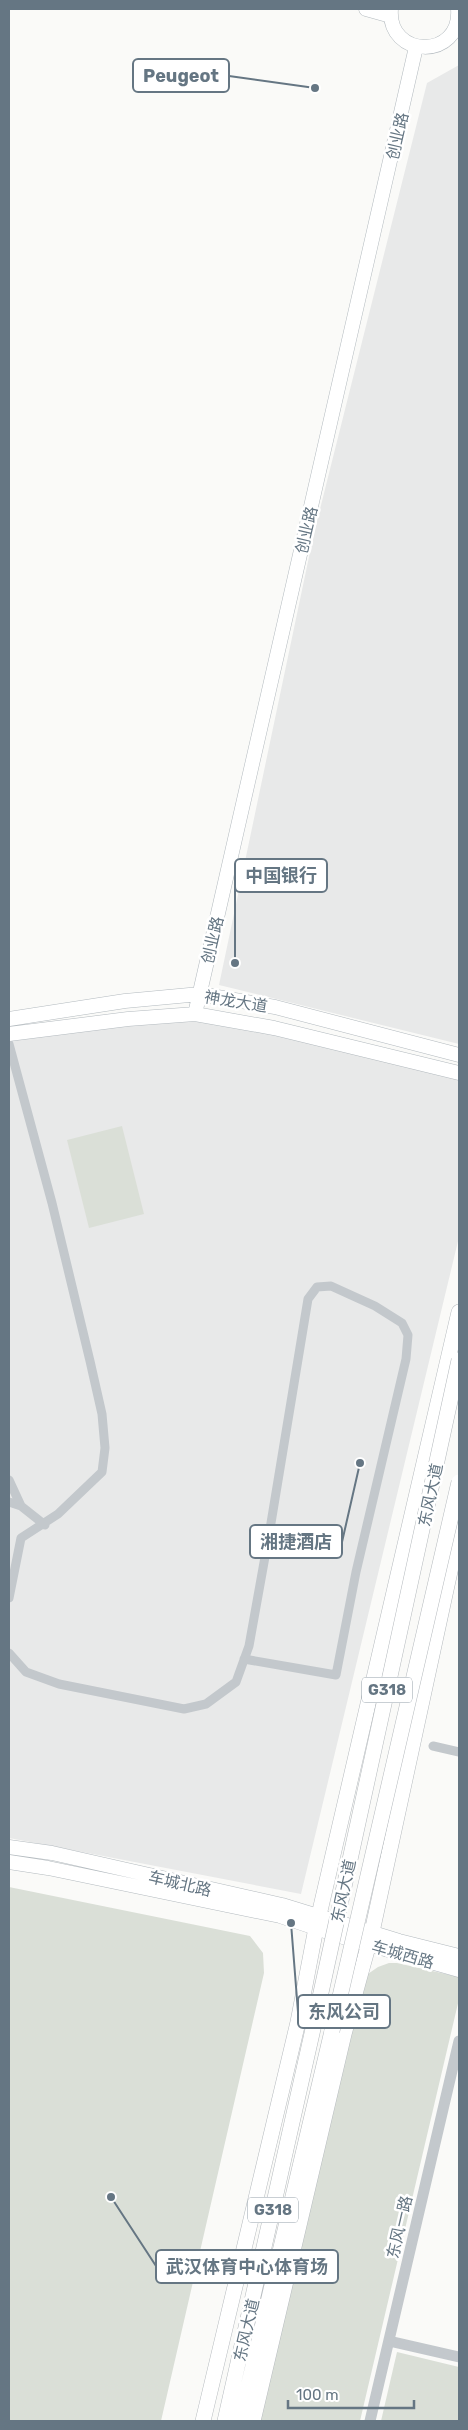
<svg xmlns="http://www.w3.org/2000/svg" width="468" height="2430" font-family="Rubik,'Noto Sans SC',sans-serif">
<rect width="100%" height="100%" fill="#fafaf8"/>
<path fill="#e8e9e9" d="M459,65V1044L219,985L314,533L427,83Z
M195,1014L459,1079V1237L301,1894L9,1838V1038Z"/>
<path fill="#dadfd7" d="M122,1126L144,1214L89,1228L67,1140Z
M9,1887L250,1936L263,1953L264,1973L161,2421H9Z
M389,1963H397L459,1977V1999L360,2421H255L362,1978L378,1967Z
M397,2352L459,2367V2421H381Z"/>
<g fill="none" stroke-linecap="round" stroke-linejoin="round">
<defs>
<path id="secondary" d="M366,9L391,16
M391,9C387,59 462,60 458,9
M195,1014L416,47
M9,1019L125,1001L200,994L275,1007L459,1055
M9,1034L128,1019L195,1014L274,1028L459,1073
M9,1847L52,1853L282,1905L399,1941L459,1956
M9,1862L48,1868L280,1916L346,1938L459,1970"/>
<path id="primary" d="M203,2421L298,2022L316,1928L459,1312
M253,2421L344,2034L372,1932L459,1530"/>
<path id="trunk" d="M225,2421L315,2020
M240,2421L332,2031"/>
</defs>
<use href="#secondary" stroke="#b3babf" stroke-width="15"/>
<use href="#primary" stroke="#b5babe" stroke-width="16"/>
<use href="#trunk" stroke="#b4b9bd" stroke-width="16"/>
<path stroke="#c3c8cc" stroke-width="9" d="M9,1044L52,1203L90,1361L102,1414L105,1448L102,1472L58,1514L21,1538L9,1598
M9,1480L21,1506
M9,1502L21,1506L45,1525
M9,1653L26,1672L59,1684L184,1709L206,1704L236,1682L249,1646L270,1529L308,1299L317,1287L331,1286L375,1306L402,1323L408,1335L406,1359L356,1572L336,1675L244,1659
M433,1746L459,1752"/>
<path stroke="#c3c8cc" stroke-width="11" d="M389,2341L459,2357
M370,2421L459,2041"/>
<use href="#secondary" stroke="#fff" stroke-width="14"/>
<use href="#primary" stroke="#fff" stroke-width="15"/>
<use href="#trunk" stroke="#fff" stroke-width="15"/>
<defs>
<path id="trunk-bridge" d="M315,2020L459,1360
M332,2031L459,1482"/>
</defs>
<use href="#trunk-bridge" stroke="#b4b9bd" stroke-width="16" stroke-linecap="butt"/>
<use href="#trunk-bridge" stroke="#fff" stroke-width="15"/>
</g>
<g text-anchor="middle" stroke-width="5" stroke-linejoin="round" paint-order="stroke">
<g fill="#fff" stroke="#939fa8" stroke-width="1">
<rect x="362" y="1677.5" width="50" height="25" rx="4"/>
<rect x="248" y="2197.5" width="50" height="25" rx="4"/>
</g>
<g font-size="15" font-weight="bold" fill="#657683">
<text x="387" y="1695">G318</text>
<text x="273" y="2215">G318</text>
</g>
<g font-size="16" fill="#657683" stroke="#fff">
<text transform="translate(397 136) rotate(-77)" y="6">创业路</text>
<text transform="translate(306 530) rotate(-77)" y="6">创业路</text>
<text transform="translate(212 940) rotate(-77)" y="6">创业路</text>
<text transform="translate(236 1001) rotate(9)" y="6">神龙大道</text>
<text transform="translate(430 1495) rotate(-78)" y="6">东风大道</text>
<text transform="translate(180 1883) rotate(13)" y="6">车城北路</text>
<text transform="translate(343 1891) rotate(-78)" y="6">东风大道</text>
<text transform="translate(403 1954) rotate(16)" y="6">车城西路</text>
<text transform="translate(399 2227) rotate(-77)" y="6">东风一路</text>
<text transform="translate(246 2330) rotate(-77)" y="6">东风大道</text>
</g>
</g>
<path fill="none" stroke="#657683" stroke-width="2" d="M315 88L229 76M235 963L235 875M360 1463L342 1542M291 1923L298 2012M111 2197L156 2266"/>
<g fill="#657683" stroke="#fff" stroke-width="2">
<circle cx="315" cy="88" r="5"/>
<circle cx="235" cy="963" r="5"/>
<circle cx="360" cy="1463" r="5"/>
<circle cx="291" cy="1923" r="5"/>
<circle cx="111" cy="2197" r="5"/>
</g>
<g fill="#fff" stroke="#657683" stroke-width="2">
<rect x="133" y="59" width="96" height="33" rx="5"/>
<rect x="235" y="859" width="92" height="33" rx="5"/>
<rect x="250" y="1525" width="92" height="33" rx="5"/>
<rect x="298" y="1995" width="92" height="33" rx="5"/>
<rect x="156" y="2250" width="182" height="33" rx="5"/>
</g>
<g font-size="18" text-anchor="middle" font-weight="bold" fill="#657683">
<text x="181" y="82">Peugeot</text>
<text x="281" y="882">中国银行</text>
<text x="296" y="1548">湘捷酒店</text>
<text x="344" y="2018">东风公司</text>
<text x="247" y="2273">武汉体育中心体育场</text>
</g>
<rect width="468" height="2430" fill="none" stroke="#657683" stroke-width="20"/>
<path d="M288 2400v8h126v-8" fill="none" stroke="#657683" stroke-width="2.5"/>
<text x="296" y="2400" font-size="15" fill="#657683" stroke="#ffffff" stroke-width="4" paint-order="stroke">100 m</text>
</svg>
